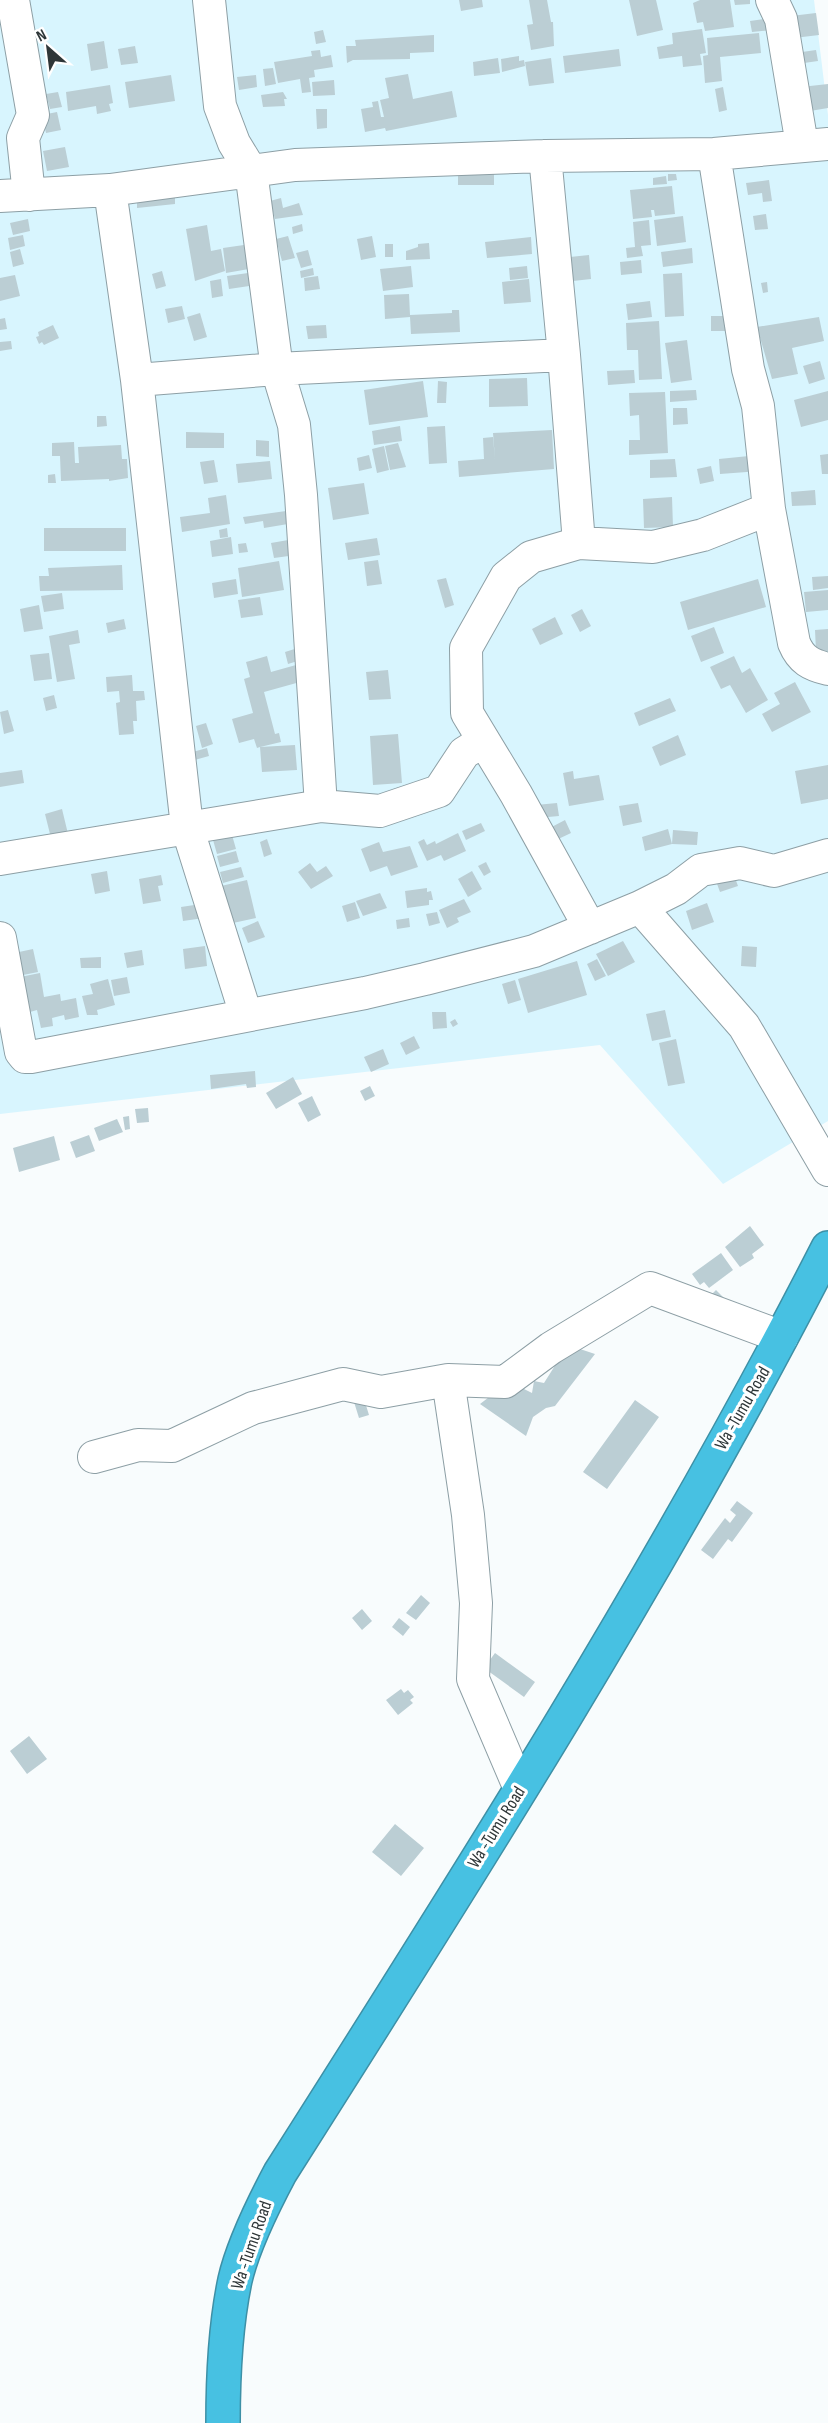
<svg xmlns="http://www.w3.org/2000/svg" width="828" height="2423" font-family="'Sofia Sans Condensed',sans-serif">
<rect width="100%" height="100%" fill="#f8fcfd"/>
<path fill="#d8f5fe" d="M0,0H814L828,115V1121L723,1184L600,1045L0,1114Z"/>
<path fill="#bbced4" d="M459,0H482L483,7L461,11Z
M529,0H547L551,22H553L554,46L531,50L527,25L533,24Z
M629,0H656L663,30L637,36Z
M700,0H730L734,27L705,31L703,22L697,23L693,3Z
M734,0H750V4L735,5Z
M816,13L819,35L794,38L791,16Z
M772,18L773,30L752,32L750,21Z
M702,29L706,53L700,54L702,65L683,67L682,56L659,59L657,47L673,44L672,33Z
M323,30L326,42L316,44L314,32Z
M759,33L761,53L720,57L722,81L705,83L703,56L708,55L707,38Z
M434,35V52L410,53V59L353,60L347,63L346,46H356L355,40Z
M104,41L108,68L91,71L87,44Z
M135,46L138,63L121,65L118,49Z
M619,49L621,66L565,73L563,56Z
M320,50L321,57L331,55L333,67L314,70L315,77L309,78L311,92L302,93L300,79L278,83L274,62L312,56L311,51Z
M816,50L818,61L797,64L795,53Z
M519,56V61L524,60L525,66L502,72L501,59Z
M498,58L500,73L474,76L473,62Z
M551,58L554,83L529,86L525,62Z
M273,68L276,84L265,86L263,69Z
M408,74L413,99L452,91L457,117L386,131L385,128L365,132L361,109L373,107L372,102L378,101L381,117H384L380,100L389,98L385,78Z
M171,75L175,101L129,108L125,82Z
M256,75L257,87L239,90L237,77Z
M334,80L335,95L313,96L312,82Z
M828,84V108L804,112L801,87Z
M110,85L113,103L109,104L111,111L97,114L96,106L68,111L66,92Z
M723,87L727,110L719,112L715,89Z
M58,92L62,107L50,109L46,94Z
M283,92L287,99H284L285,106L263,107L261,95Z
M316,109H327V128L317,129Z
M57,112L61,130L46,133L42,115Z
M65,147L69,167L47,171L43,151Z
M494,174V185H458V175Z
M668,174H676L677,180L668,181Z
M666,176L667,184L653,185V178Z
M769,180L772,201L763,202L762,193L748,195L746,183Z
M672,186L675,214L655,216L654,210H651L652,217L633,219L630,190Z
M175,196V204L137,208V199Z
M281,198L283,208L299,203L303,215L275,219L270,201Z
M766,214L768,229L755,230L753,216Z
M683,216L686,242L657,246L654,220Z
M28,219L30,231L13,235L10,223Z
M649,220L651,245L641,246L643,256L627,258L626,248L635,247L633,222Z
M302,224L303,231L293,234L292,227Z
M207,225L211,251L221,249L225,271L195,281L186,229Z
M23,235L25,246L10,250L8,238Z
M288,236L295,258L282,261L276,239Z
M372,236L376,257L361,260L357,239Z
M531,237L532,254L487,258L485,242Z
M258,243L261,267L226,273L223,248Z
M429,243L430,259L406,260V251L418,247V244Z
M385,244H393V257H385Z
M692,248L693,263L663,267L661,252Z
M20,249L24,264L13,267L10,252Z
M308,250L312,265L301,268L296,253Z
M589,255L591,279L573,281L570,257Z
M641,260L642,273L621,275L620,262Z
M411,266L413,287L383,291L380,269Z
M527,266L528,278L510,280L509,268Z
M313,268L314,275L301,278L300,271Z
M162,271L166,286L156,289L152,274Z
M255,272L256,285L229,289L227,276Z
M682,273L684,316L665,317L663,274Z
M15,275L20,296L0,301V278Z
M318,276L320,289L305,291L304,278Z
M221,279L223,296L212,298L210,281Z
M529,279L531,302L504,304L502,282Z
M767,282L768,292L763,293L761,283Z
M409,294L410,315L452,313V310H459L460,332L411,334L410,317L385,319L384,295Z
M650,301L652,317L628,320L626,304Z
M182,306L185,319L168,323L165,309Z
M200,313L207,337L194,341L187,317Z
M711,316H727L726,331H711Z
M819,317L824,341L792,348L798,374L772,379L757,327Z
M5,318L7,329L0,330V319Z
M659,321L662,379L639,380L638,350H627L626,323Z
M53,325L59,338L44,345L42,342L39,344L36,337L39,336L38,332Z
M326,325L327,338L308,339L306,326Z
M687,340L692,380L671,383L665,343Z
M11,341L12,349L0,351V342Z
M820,361L825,379L809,384L803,366Z
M634,370L635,383L608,385L607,371Z
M527,378L528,406L489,407V379Z
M423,381L428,417L369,425L364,390Z
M438,381L447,382L446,403H437Z
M696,390L697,400L670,402V391Z
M828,391V420L801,427L794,400Z
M665,392L668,453L629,455V440H640L639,415L630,416L629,393Z
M673,408H687L688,424L673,425Z
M97,416H106L107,426L97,427Z
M400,426L402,441L374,445L372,431Z
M445,426L447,463L429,464L427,427Z
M552,430L554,469L459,477L458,461L484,459L483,438L493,437L495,459L493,433Z
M186,432L224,433V448H186Z
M256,440L269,441V457L256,456Z
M74,442L75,463H79L78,447L121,445L122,459H127L128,478L109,481V479L61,481L60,456H52V443Z
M398,443L406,467L390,470L385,446Z
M384,446L389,470L377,473L372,449Z
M828,454V474H822L820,455Z
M369,455L372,468L359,471L357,458Z
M759,455L760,471L720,474L719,459Z
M675,459L677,477L650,478V460Z
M214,460L218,482L204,484L200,462Z
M270,461L272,479L238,483L236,464Z
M711,466L714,481L700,484L697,469Z
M55,474L56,483H48V475Z
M364,483L369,514L333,520L328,488Z
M815,490L816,505L792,506L791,492Z
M226,495L230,524L182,532L180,517L210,513L208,498Z
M672,497L673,527L644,528L643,499Z
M286,511L288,524L264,528L263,521L245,524L243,517Z
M44,528H126V551H44Z
M227,528L228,537L220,538L219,530Z
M231,537L233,554L212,557L210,541Z
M377,538L380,555L348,560L345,543Z
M294,539L296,555L274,558L271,543Z
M246,543L248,552L239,553L238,544Z
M378,560L382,584L367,586L364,562Z
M279,561L284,590L242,597L238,568Z
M122,565L123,590L40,591L39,576H49L48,568Z
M828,576V588L813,590L812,577Z
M446,578L454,605L445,608L437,580Z
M236,579L238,594L214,598L212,583Z
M758,579L766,607L688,630L680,602Z
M828,590V610L806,612L804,592Z
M62,593L64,609L44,612L41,596Z
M260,597L263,615L241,618L238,600Z
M39,605L43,629L24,632L20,609Z
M582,609L591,626L580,632L571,615Z
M555,617L563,634L540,645L532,629Z
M124,619L126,629L108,633L106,623Z
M714,627L724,653L701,662L691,636Z
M828,629V651H816L815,630Z
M78,630L80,643L69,645L75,679L57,682L49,636Z
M301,647L304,659L288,664L285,652Z
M49,653L52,679L34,681L30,655Z
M267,656L271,672L296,665L300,682L264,692L275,734L279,733L281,742L260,747L295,745L297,770L262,772L260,747L257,748L254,739L239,743L232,719L253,713L244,679L250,677L246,662Z
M734,656L742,673L750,668L768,700L746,713L730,685L721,689L710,667Z
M388,670L391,699L369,700L366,672Z
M132,675L133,691H144L145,700L136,701L137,721H133L134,734L119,735L116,703L120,702L119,691L107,692L106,677Z
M795,682L811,712L772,732L762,714L780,704L774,693Z
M54,695L57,708L46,711L43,698Z
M670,698L676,711L639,726L634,713Z
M8,710L14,731L4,734L0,712Z
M206,723L213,744L202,748L196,726Z
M398,734L402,783L373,785L370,736Z
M678,735L686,755L660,766L652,747Z
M207,748L209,756L191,761L189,753Z
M828,765V799L801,804L795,771Z
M22,770L24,783L0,787V773Z
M573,771L574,779L599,775L604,800L569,806L563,773Z
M557,803L559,816L537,818L536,805Z
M638,803L642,822L623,826L619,806Z
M62,809L69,838L52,842L45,814Z
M565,820L571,833L552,842L546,830Z
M481,823L485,831L466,840L462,831Z
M668,829L672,844L645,851L642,837Z
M673,830L698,832L697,845L672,844Z
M458,833L466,851L444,861L441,855L427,861L418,842L424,839L427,845L435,841L436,844Z
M232,835L236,849L217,854L213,840Z
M267,839L272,854L264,857L260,842Z
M379,842L383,852L410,846L418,867L391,876L387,866L370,872L361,849Z
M236,851L239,862L220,867L217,856Z
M486,862L491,872L484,876L478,866Z
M310,863L317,872L326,866L333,876L311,889L298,872Z
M241,867L244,877L223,883L220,872Z
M731,867L738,886L720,892L713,873Z
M107,871L110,891L95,894L91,874Z
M472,871L482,889L468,897L458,879Z
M161,875L163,885L158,886L161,901L143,904L139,879Z
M247,880L256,918L233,923L221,886Z
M427,888V892L431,891L433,900H429V905L407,908L405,891Z
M380,893L387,908L363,916L356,901Z
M464,899L471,912L457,918L459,922L447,928L439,910Z
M355,902L360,918L347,922L342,906Z
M707,903L714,922L692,930L686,911Z
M201,904L204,918L183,921L181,907Z
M437,912L440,923L429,926L426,914Z
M409,918L410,927L397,929L396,920Z
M258,921L265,937L248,943L242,928Z
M623,941L635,962L608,976L596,954Z
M205,946L207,966L185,969L183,949Z
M742,946L757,947L756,967L741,966Z
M33,949L38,972L23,975L19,952Z
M142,950L144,965L127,968L124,953Z
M101,957V968H81L80,958Z
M597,959L606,976L595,981L587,964Z
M577,961L587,995L528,1013L518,979Z
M40,973L44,997L60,994L61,1001L76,998L79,1017L65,1020L64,1015L52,1018L53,1026L41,1028L37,1010L30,1012L20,977Z
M127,977L130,993L114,996L111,980Z
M108,979L115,1005L97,1010L98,1015H87L82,996L93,994L90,984Z
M515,980L521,1000L508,1004L502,984Z
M665,1010L671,1037L652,1041L646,1014Z
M432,1012H446L447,1028L433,1029Z
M455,1019L458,1024L453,1027L450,1022Z
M414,1036L420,1048L406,1055L400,1043Z
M676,1039L685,1083L668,1086L659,1043Z
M383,1049L389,1064L371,1072L364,1057Z
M255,1071L256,1087L247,1088L246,1084L211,1089L210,1075Z
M293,1077L302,1094L276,1109L266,1093Z
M370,1086L375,1096L365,1101L360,1091Z
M312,1096L321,1115L308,1122L298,1103Z
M148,1108L149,1122L137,1123L135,1109Z
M129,1116L130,1129L125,1130L123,1117Z
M117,1119L123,1132L99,1141L94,1128Z
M89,1135L95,1151L76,1158L70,1142Z
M54,1136L60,1160L19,1172L13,1148Z
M750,1226L764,1245L752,1254L754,1258L740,1267L725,1247Z
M721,1253L733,1270L709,1288L704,1282L700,1285L692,1274Z
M716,1290L730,1304L711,1295Z
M568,1345L595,1354L555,1406L546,1408L533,1417L526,1436L480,1404L497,1391L511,1398L518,1386L532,1393L534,1381L544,1383Z
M364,1399L369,1415L359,1418L354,1402Z
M635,1400L659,1417L607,1489L583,1472Z
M737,1501L753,1513L732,1542L728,1539L713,1559L701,1550L725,1518L730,1523L736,1515L730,1510Z
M421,1595L430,1603L416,1620L406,1613Z
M362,1609L372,1621L362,1630L352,1618Z
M399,1618L410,1627L403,1636L392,1627Z
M495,1653L535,1682L524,1697L484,1668Z
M401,1689L404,1693L408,1690L414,1697L410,1700L413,1703L398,1715L386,1700Z
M29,1736L47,1759L27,1774L10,1751Z
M395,1824L424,1848L401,1876L372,1852Z"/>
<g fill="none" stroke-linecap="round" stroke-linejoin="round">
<defs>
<path id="minor" d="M13,0L33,115L23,138L29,195
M209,0L220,106L234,143L251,171L277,369L294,425L301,495L321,806
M772,0L781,19L802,145
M714,154L748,369L758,406L769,509L794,643C801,660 811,665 828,669
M545,156L564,355L579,543
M110,190L137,380L187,827L246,1015
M0,196L110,190L295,165L545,156L714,154L828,144
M137,380L277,369L564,355
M0,859L321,806L380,811L439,791L464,753L483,741
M640,907L744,1026L828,1170
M590,928L516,794L467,713L466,648L506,577L531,557L579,543L653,547L703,535L769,509
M0,938L21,1052L25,1057H31L365,993L425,979L534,951L640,907L676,889L701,870L740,863L774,871L828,855
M448,1380L468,1515L476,1603L473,1679L520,1789
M94,1457L138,1445L172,1446L253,1408L343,1384L381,1392L448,1380L505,1382L551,1348L650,1288L782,1337"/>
<path id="highway" d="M223,2423C223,2375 225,2327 235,2280C243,2245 263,2205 280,2173C472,1871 665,1567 828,1248"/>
</defs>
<use href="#minor" stroke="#8d9fa5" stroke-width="34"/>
<use href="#highway" stroke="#3e90a6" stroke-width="36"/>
<use href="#minor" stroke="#fff" stroke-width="32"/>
<use href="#highway" stroke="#47c1e2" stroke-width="33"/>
</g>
<g text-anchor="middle" stroke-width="6" stroke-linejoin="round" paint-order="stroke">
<g font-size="18" fill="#2e3638" stroke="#fff">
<text transform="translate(742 1408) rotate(-60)" y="6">Wa -Tumu Road</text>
<text transform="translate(496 1827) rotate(-58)" y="6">Wa -Tumu Road</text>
<text transform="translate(251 2245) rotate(-71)" y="6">Wa -Tumu Road</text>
</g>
</g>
<g transform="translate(48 48) rotate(332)" stroke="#ffffff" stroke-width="4.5" paint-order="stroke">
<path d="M0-4.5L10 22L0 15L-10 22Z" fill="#2e3638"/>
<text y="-9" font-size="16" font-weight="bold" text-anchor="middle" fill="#2e3638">N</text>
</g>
</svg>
